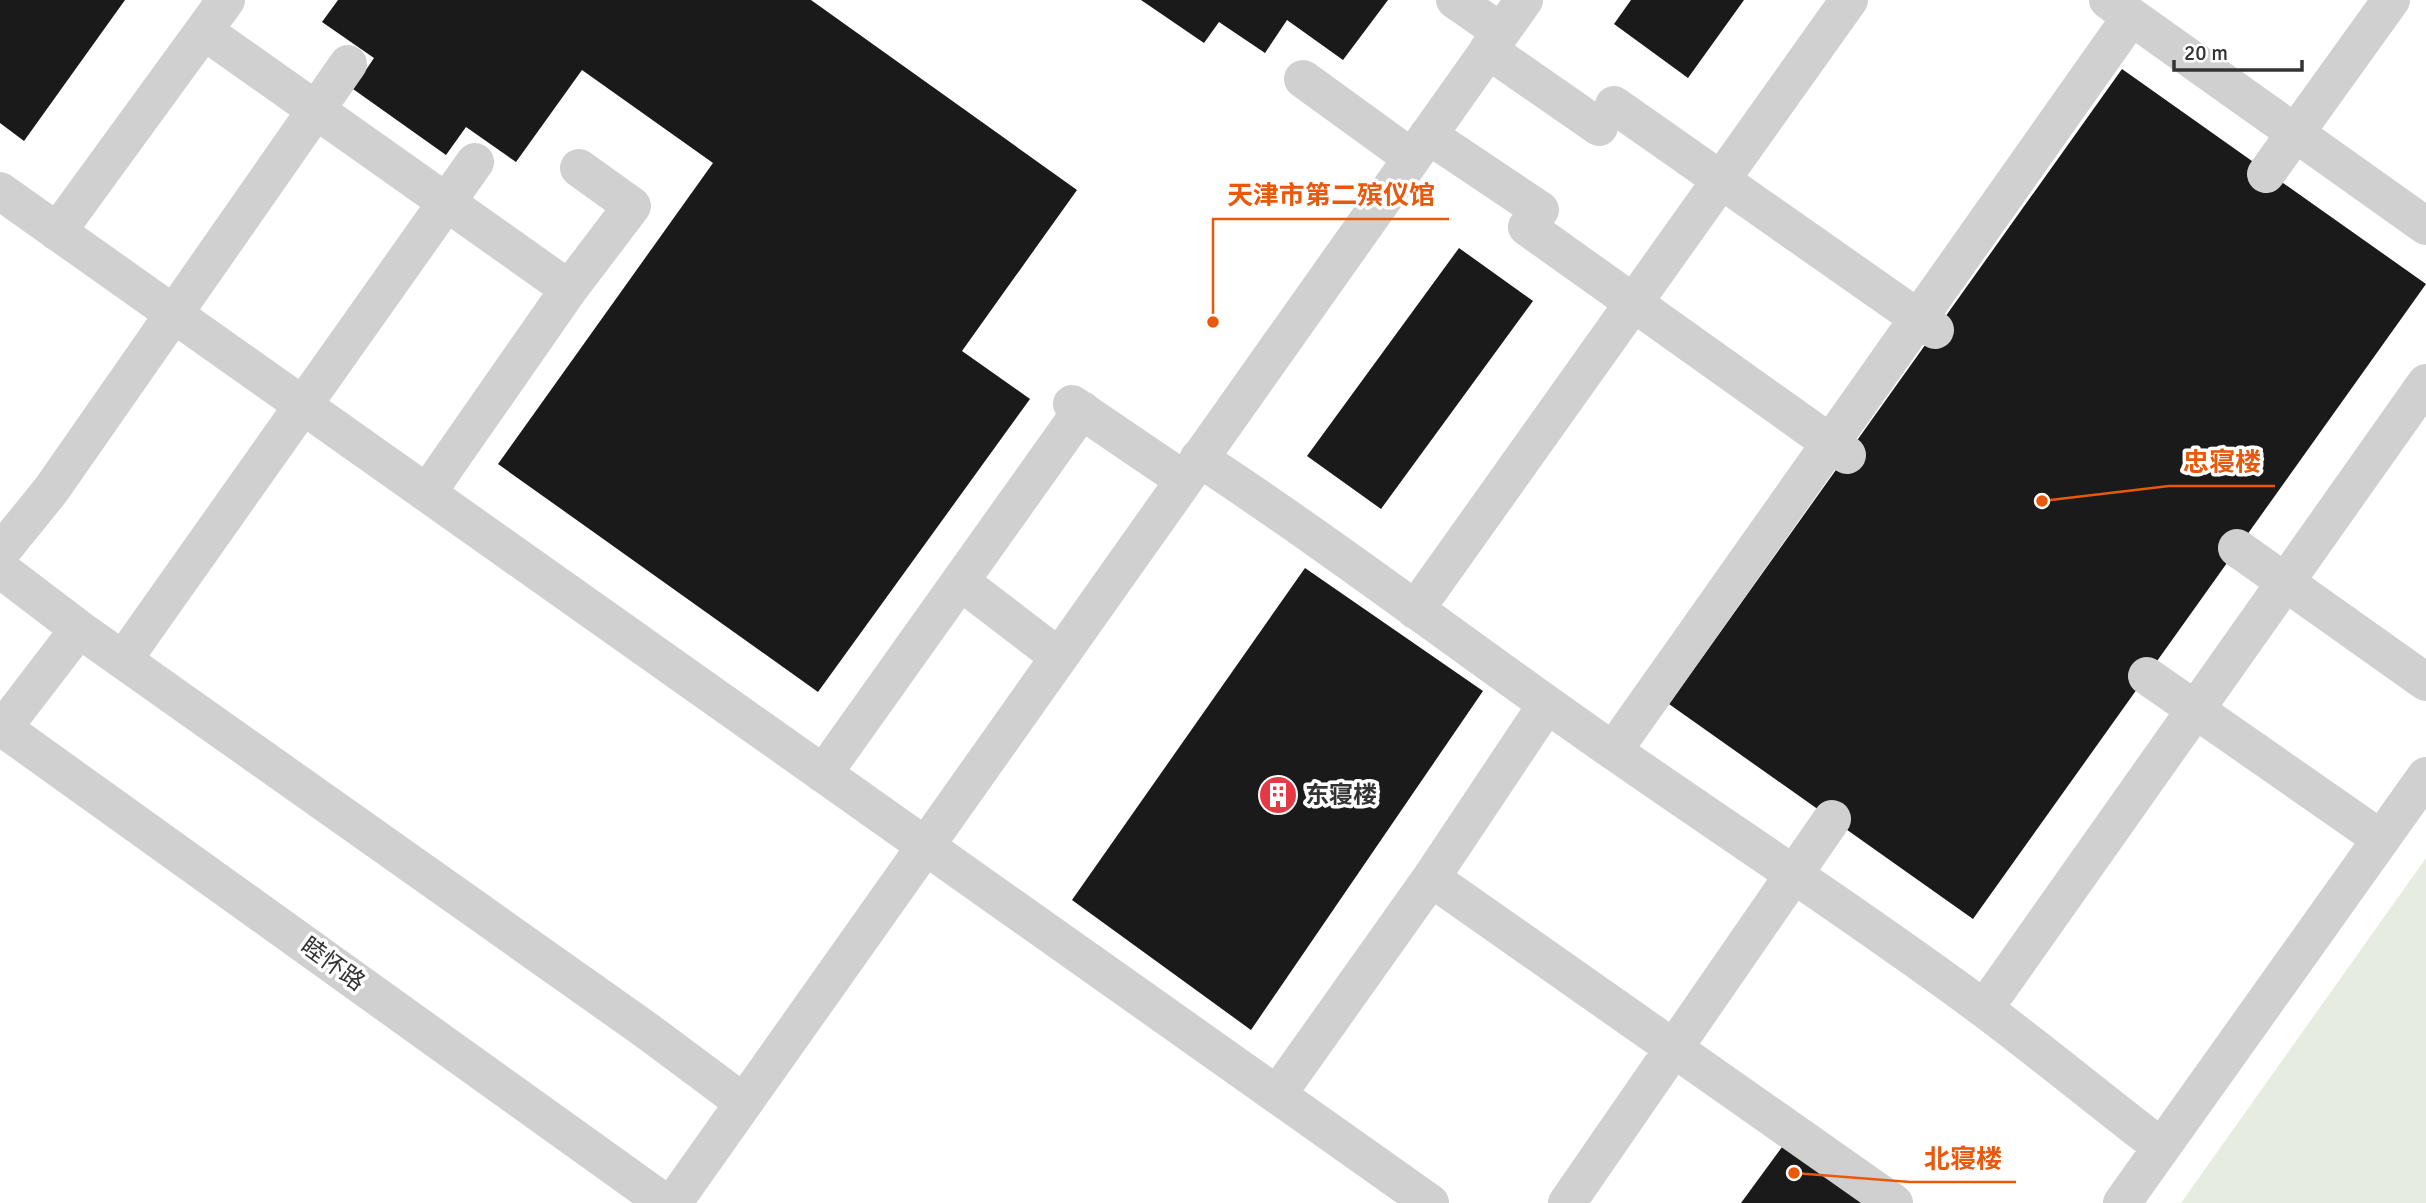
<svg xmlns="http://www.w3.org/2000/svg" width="2426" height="1203" font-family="Signika,'Noto Sans SC',sans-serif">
<rect width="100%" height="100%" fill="#fff"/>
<path fill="#e6ecdf" d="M2426,858V1203H2181Z"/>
<path fill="#1a1a1a" d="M0,0H125L24,141L0,123Z
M338,0H811L1077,190L962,351L1030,399L818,692L498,464L713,163L582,70L516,162L466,127L446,155L353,89L374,58L322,22Z
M1141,0H1388L1343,60L1287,20L1265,53L1219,22L1204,43Z
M1631,0H1744L1688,78L1614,24Z
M2122,69L2426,284L1973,919L1669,704Z
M1459,248L1533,301L1381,509L1307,456Z
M1305,568L1483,691L1251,1030L1072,900Z
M1785,1143L1867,1203H1741Z"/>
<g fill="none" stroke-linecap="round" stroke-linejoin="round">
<path stroke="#d0d0d0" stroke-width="38" d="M1455,0L1501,32
M2108,0L2426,226
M204,31L569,289
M1488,50L1599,127
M1303,79L1412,158
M1614,105L1935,330
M1428,135L1540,210
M2266,174L2391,0
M0,191L1430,1203
M1527,227L1847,455
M57,232L226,0
M1072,404L1184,480
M1199,458C1340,551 1474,654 1612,750C1735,836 1862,918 1983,1008C2043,1053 2101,1101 2161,1147
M427,493L569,289L632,206L579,168
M2237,548L2426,682
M0,553L51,490L348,64
M0,569L79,629L646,1030L744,1103
M961,582L1059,657
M1415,610L1849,0
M123,660L475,162
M2147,676L2381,839
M0,726L665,1203
M3,728L79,629
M1613,751L2131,17
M823,774L1082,410
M1431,878L1894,1203
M1984,1009L2426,383
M1277,1095L1431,878L1547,704
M673,1203L1524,0
M1567,1203L1832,819
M2122,1203L2426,776"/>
</g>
<defs>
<symbol id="building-disc" viewBox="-11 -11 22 22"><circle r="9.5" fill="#e63946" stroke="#fff"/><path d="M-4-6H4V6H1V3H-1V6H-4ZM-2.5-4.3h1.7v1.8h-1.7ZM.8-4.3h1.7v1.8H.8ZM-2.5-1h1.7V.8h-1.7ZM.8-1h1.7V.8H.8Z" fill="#fff"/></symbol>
</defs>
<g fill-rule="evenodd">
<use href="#building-disc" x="1256" y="773" width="44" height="44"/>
</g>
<g text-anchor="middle" stroke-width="7" stroke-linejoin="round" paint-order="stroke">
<g font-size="24" font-weight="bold" fill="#333" stroke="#fff" text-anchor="start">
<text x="1305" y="803">东寝楼</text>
</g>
<g font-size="24" fill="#333" stroke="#fff">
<text transform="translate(333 964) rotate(36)" y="8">睦怀路</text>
</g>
</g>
<path fill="none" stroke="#e8590c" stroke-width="2.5" d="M1213 322L1213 219H1449M2042 501L2169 486H2275M1794 1173L1910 1182H2016"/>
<g fill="#e8590c" stroke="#fff" stroke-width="2.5">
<circle cx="1213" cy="322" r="7"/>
<circle cx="2042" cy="501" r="7"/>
<circle cx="1794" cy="1173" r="7"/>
</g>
<g font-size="26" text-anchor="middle" font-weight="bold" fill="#e8590c" stroke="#fff" stroke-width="7" stroke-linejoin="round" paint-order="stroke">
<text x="1331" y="204">天津市第二殡仪馆</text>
<text x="2222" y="471">忠寝楼</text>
<text x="1963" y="1168">北寝楼</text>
</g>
<path d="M2174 60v10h128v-10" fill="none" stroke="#333333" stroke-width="3.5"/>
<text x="2184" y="60" font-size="21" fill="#333333" stroke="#ffffff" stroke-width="5" paint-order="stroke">20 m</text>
</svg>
